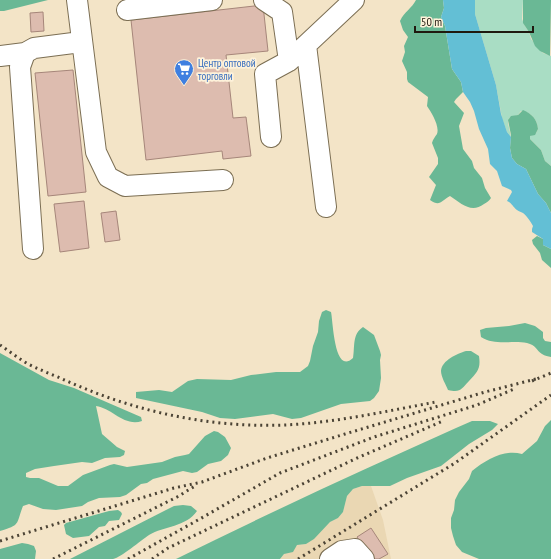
<svg xmlns="http://www.w3.org/2000/svg" width="551" height="559" font-family="'PT Sans Narrow',sans-serif">
<rect width="100%" height="100%" fill="#f3e4c7"/>
<path fill="#ead7b3" d="M362,486H371L383,520L391,559H280L284,554L297,545L306,544L330,522L338,518L343,512L347,496L353,489Z"/>
<path fill="#a9ddc4" d="M475,0H523L522,19L525,26L529,32L531,39L543,53L551,56V166L545,161L541,150L530,139V136L536,133L538,129C537,119 531,112 521,111L518,115L509,118L508,123L511,137L507,132L502,118L496,85L475,14Z"/>
<path fill="#6ab895" d="M0,0H48L4,11H0Z
M416,0H443L444,8L441,17L445,26L452,69L461,82L463,92L456,99L454,102L464,113L459,126L463,149L472,161L474,168L482,178L485,188L491,198C489,201 487,202 484,204C471,214 461,203 450,196C441,201 440,207 430,200L436,185L429,177L438,164V158L432,143C433,139 435,137 437,134C440,126 431,112 427,106L428,97L408,82L407,79V72L402,61L405,52L404,46L408,37L403,30L400,21C404,12 412,8 416,0Z
M523,0H551L550,56L540,51L535,46L529,32L523,23Z
M523,110C532,114 537,119 538,129L535,135L530,136V139L541,150L545,161L551,166V213L546,203L538,194L526,169L517,164L512,158L510,148L511,135L508,120L511,116L518,115Z
M537,236L543,239V245L551,249V268L542,260L540,253L533,244L532,240Z
M326,310L331,312C333,320 334,376 353,358C355,347 352,334 363,327L374,335L380,351L381,355L380,360L381,378L379,391L374,398L370,401L341,404L301,418L292,419L273,414L235,419L220,418L202,412L136,398V392L159,390L172,392L188,381L197,379L231,380L251,375L276,372H300L308,366L310,361L313,346L318,332L319,321L322,312Z
M525,323L535,326L543,332V338L545,341L551,342V357C548,356 545,356 542,354C536,350 536,345 527,343C512,340 495,346 481,337L480,330L486,328L509,326Z
M466,351H471L479,356C481,369 477,372 469,381C461,389 461,393 448,390C446,385 441,377 441,371C442,360 457,354 466,351Z
M0,353L49,380L74,388L141,417L142,421C124,427 112,408 96,406L102,434L117,447L125,451L124,455L120,457L105,458L92,463L82,462L54,466L35,469L26,473V477L30,478H39L58,486H68L83,475L110,465L114,464L127,467L162,462L175,457L185,455L189,454L205,436L214,431L218,432L225,437L231,448L228,455L221,461L208,464L197,472L192,473L183,471L153,479L147,483L141,484L126,495L120,497L99,498L88,502L82,506L56,510L43,509L29,504L23,506C16,524 21,525 0,531Z
M551,420V559H479L462,552L456,545L453,536L451,528V518L454,510L455,500L459,492L469,479L472,471C486,460 504,449 522,454L537,441L545,426Z
M472,421H490L498,424L492,430L469,444L441,466L407,478L390,486H362L353,489L347,496L343,512L338,518L330,522L314,539L306,544L297,545L293,552L284,554L280,559H176C269,513 362,470 456,428Z
M183,505L191,506L197,511C186,527 164,526 149,535C140,541 122,557 113,559C100,559 83,559 70,559L166,510L174,506Z
M118,510L121,512L122,514L119,520L109,521L105,526L99,527L89,536L73,538L66,534L64,525L66,523L109,511Z
M22,543L28,544L34,546L36,551L35,559H0V549Z"/>
<path fill="#63bfd5" d="M443,0H475V14L496,85L501,114L507,132L511,137L510,148L512,158L517,164L526,169L538,194L546,203L551,213V249L543,245V239L532,232V229L533,226C531,222 527,216 523,213C521,212 518,211 517,210C513,207 512,203 507,201L512,192L511,190L502,186L497,171L490,164L488,149L479,129L474,111L470,102L463,92L461,82L452,69L445,26L441,17L444,8Z"/>
<path fill="#ddbcaf" stroke="#a6867a" d="M263,5L268,51L226,55L233,118L246,117L251,156L223,159L222,151L146,160L131,20Z
M43,12L44,31L31,32L30,13Z
M73,70L86,192L48,196L35,73Z
M84,201L89,248L60,252L54,204Z
M116,211L120,240L105,242L101,213Z
M371,528L388,554L379,559H371L357,537Z"/>
<g fill="none" stroke-linecap="round" stroke-linejoin="round">
<defs>
<path id="minor" d="M77,0L96,152L108,177L125,186L223,180
M264,0L282,12L289,61
M127,10L212,0
M306,45L326,207
M0,56L25,53
M271,137L265,74L289,61L354,0
M33,249L20,67L25,53L34,48L81,42
M330,559L342,551L355,549L364,559"/>
</defs>
<use href="#minor" stroke="#7b6e53" stroke-width="22"/>
<use href="#minor" stroke="#fff" stroke-width="20"/>
<path stroke="#4b4335" stroke-width="3" stroke-dasharray="2 4" stroke-linecap="butt" d="M0,345C9,351 18,358 28,364C38,369 48,373 58,377C129,410 205,428 284,425C334,423 387,411 436,402
M532,381L551,373
M0,541L174,488L202,482L267,458L345,434L485,392L536,379
M53,559L177,497L195,486
M128,559L198,520L280,473L374,437L477,405L514,389
M152,559L168,548L357,458L443,421
M298,559L455,463L551,395"/>
</g>
<defs>
<symbol id="supermarket-pin" viewBox="-11 -11 22 30"><path d="M0 17L-7.5 6A9.5 9.5 0 1 1 7.5 6Z" fill="#3f7fe0" stroke="#fef2da"/><path d="M-6-5.5h2.5l.6 2H6L4.5 2H-2.5L-4.4-4H-6ZM-1.5 3.2a1.3 1.3 0 1 0 .1 0ZM3 3.2a1.3 1.3 0 1 0 .1 0Z" fill="#fff"/></symbol>
</defs>
<g fill-rule="evenodd">
<use href="#supermarket-pin" x="173" y="58" width="22" height="30"/>
</g>
<g text-anchor="middle" stroke-width="3.5" stroke-linejoin="round" paint-order="stroke">
<g font-size="11" fill="#366cbe" stroke="#fef2da" text-anchor="start">
<text x="198" y="67">Центр оптовой<tspan x="198" dy="13">торговли</tspan></text>
</g>
</g>
<path d="M415 26v6h118v-6" fill="none" stroke="#1f190f" stroke-width="2"/>
<text x="421" y="26" font-size="12" fill="#1f190f" stroke="#fef2da" stroke-width="3" paint-order="stroke">50 m</text>
</svg>
